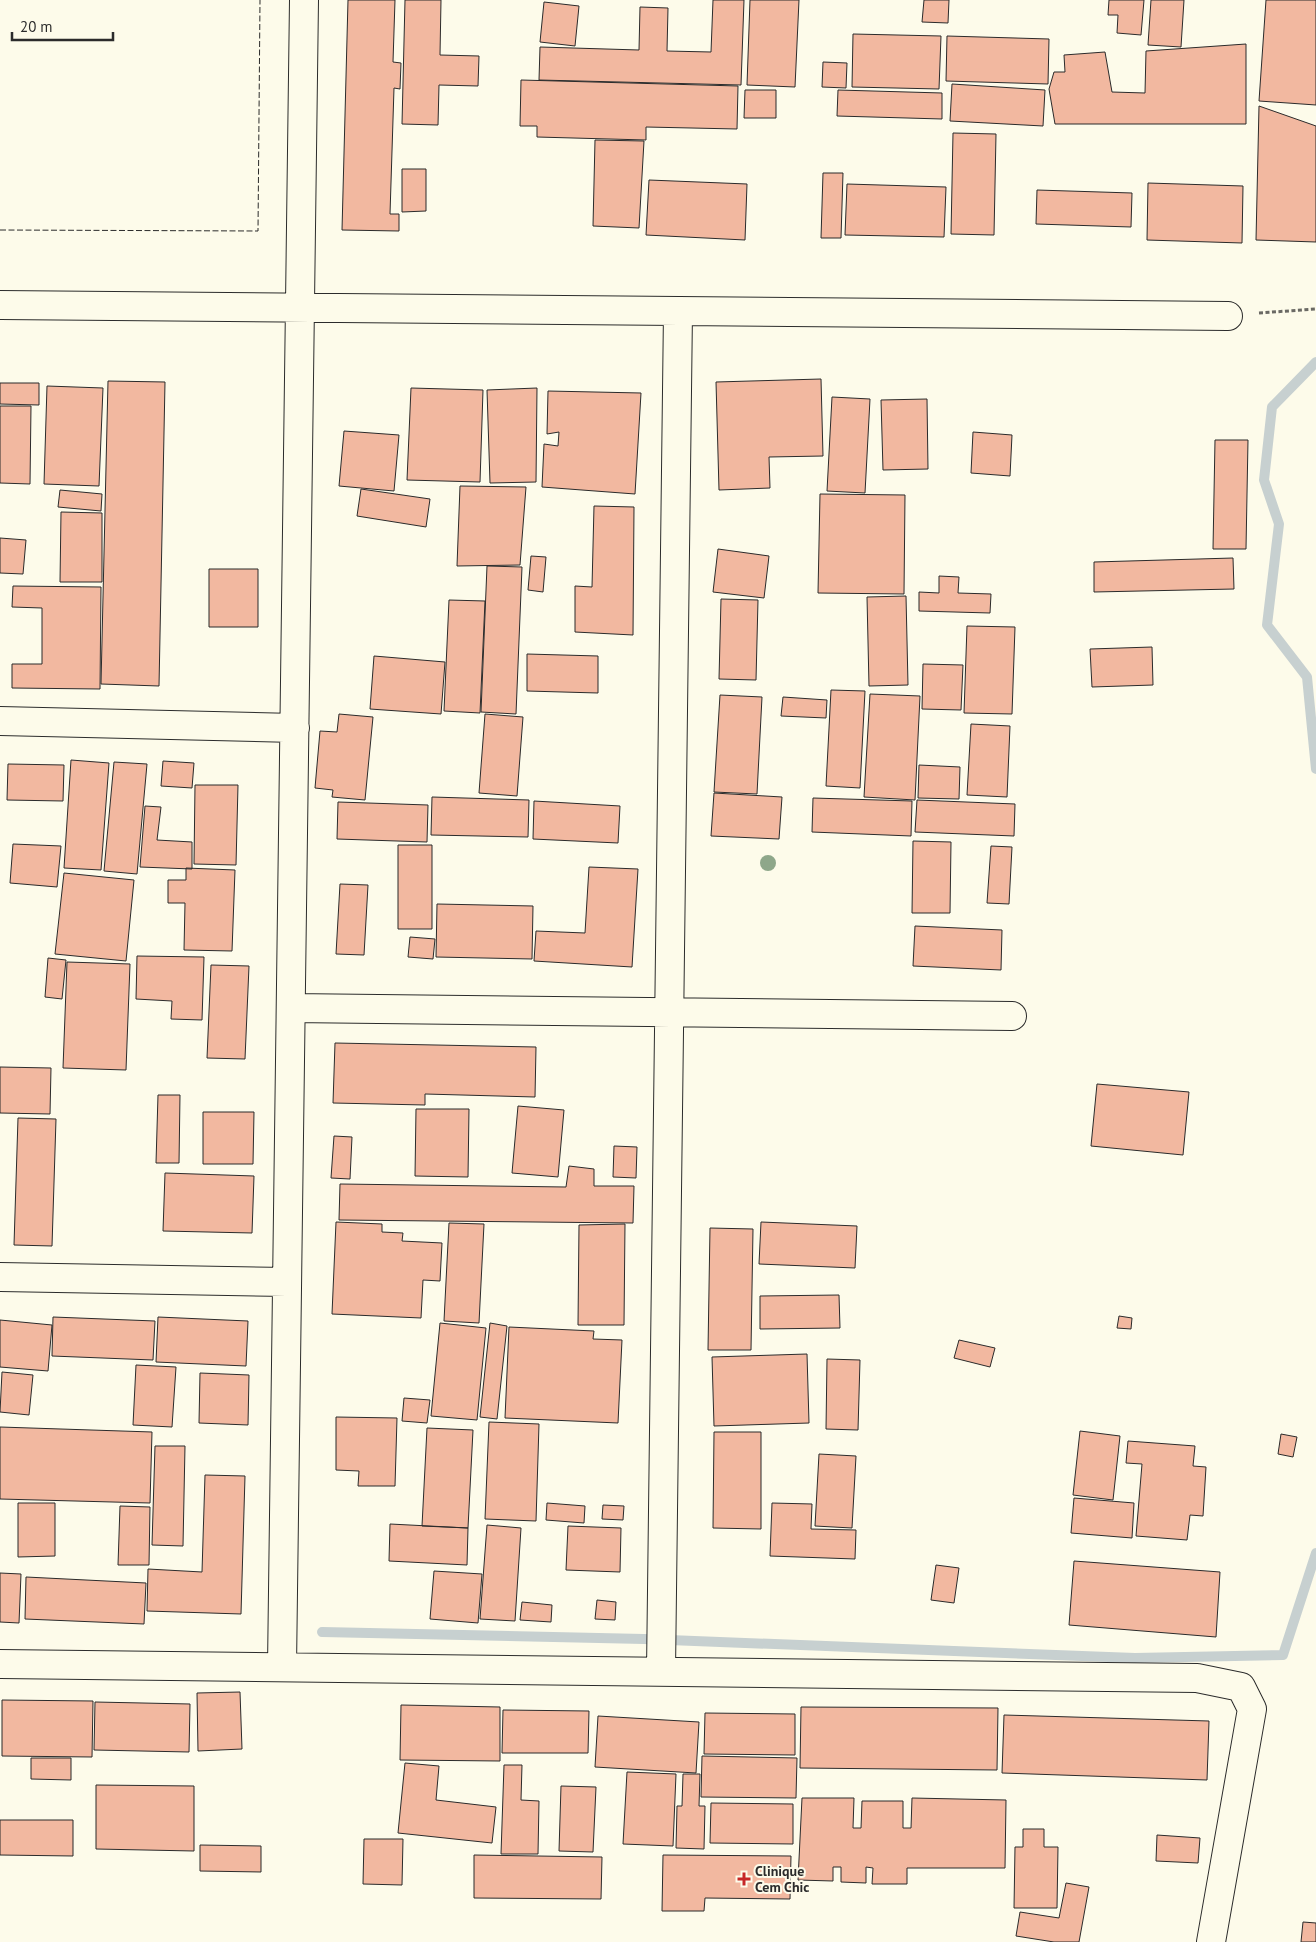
<svg xmlns="http://www.w3.org/2000/svg" width="1316" height="1942" font-family="'PT Sans',sans-serif">
<rect width="100%" height="100%" fill="#fdfbea"/>
<g fill="none" stroke-linecap="round" stroke-linejoin="round">
<path stroke="#c7d0d0" stroke-width="10" d="M1316,362L1272,407L1264,480L1279,524L1267,625L1307,677L1316,769
M322,1632L644,1639L1135,1658L1283,1655L1316,1553"/>
</g>
<path fill="#f2b8a0" stroke="#2b2b2b" d="M348,0H395L393,62L401,63L400,89L394,88L390,214H399V231L342,230Z
M405,0H441L440,55L479,56L478,86L439,85L438,125L402,124Z
M713,0H744L741,85L539,80L540,47L639,50L640,7L668,8L667,51L711,52Z
M750,0H799L795,87L747,85Z
M924,0H949L948,23L922,22Z
M1109,0H1144L1141,35L1117,33L1118,15H1108Z
M1151,0H1184L1181,47L1148,45Z
M1266,0H1316V105L1259,101Z
M544,2L579,6L575,46L540,42Z
M853,34L941,36L939,89L852,87Z
M947,36L1049,39L1048,84L946,81Z
M1246,44V124H1055L1049,89L1054,72H1065L1064,55L1105,52L1112,92L1145,93L1146,51Z
M823,62L847,63L846,88L822,87Z
M521,80L738,86L737,129L646,127V140L537,137V126H520Z
M952,84L1045,90L1043,126L950,121Z
M745,90H776V118H744Z
M838,90L942,93V119L837,116Z
M1259,106L1316,126V242L1256,240Z
M953,133L996,134L994,235L951,234Z
M595,140L644,141L639,228L593,226Z
M402,169H426V211L402,212Z
M823,173H843L841,238H821Z
M649,180L747,184L745,240L646,235Z
M1148,183L1243,186L1242,243L1147,240Z
M847,184L946,187L944,237L845,235Z
M1037,190L1132,193L1131,227L1036,224Z
M821,379L823,456L769,457L770,488L719,490L716,382Z
M108,381L165,382L159,686L101,684Z
M0,383H39V405L0,404Z
M47,386L103,388L99,486L44,484Z
M411,388L483,390L480,482L407,480Z
M537,388L536,482L490,483L487,390Z
M548,391L641,393L635,494L542,487L544,444L558,446L559,432L547,434Z
M832,397L870,399L865,493L827,491Z
M927,399L928,469L883,470L881,400Z
M0,406H31L30,484L0,483Z
M344,431L399,435L394,491L339,486Z
M973,432L1012,435L1010,476L971,473Z
M1215,440H1248L1246,549H1213Z
M460,486L526,487L520,565L457,566Z
M361,489L430,499L426,527L357,516Z
M60,490L102,494L101,511L58,507Z
M820,494L905,495L904,594L818,593Z
M594,506L634,507L633,635L575,632V586L592,587Z
M61,512L102,513V582H60Z
M0,538L26,540L23,574L0,573Z
M718,549L769,556L764,598L713,592Z
M531,556L546,557L543,592L528,590Z
M1233,558L1234,589L1094,592V562Z
M487,566L522,567L516,714L481,712Z
M209,569H258V627H209Z
M939,576L959,577L958,593L991,594L990,613L919,611V592L939,593Z
M13,586L101,587L100,689L12,688V664H42V608L12,607Z
M906,596L908,685L869,686L867,597Z
M721,599L758,600L756,680L719,679Z
M449,600L485,601L480,713L444,711Z
M967,626L1015,627L1012,714L964,713Z
M1152,647L1153,685L1092,687L1090,649Z
M527,654L598,656V693L527,691Z
M374,656L445,662L441,714L370,709Z
M923,664L963,665L961,710L922,709Z
M831,690L865,691L860,788L826,786Z
M870,694L920,696L915,800L864,797Z
M720,695L762,697L757,794L714,792Z
M783,697L827,700L826,718L781,716Z
M339,714L373,717L365,800L332,797L333,790L315,788L320,731L337,732Z
M485,714L523,717L517,796L479,793Z
M971,724L1010,726L1007,797L967,795Z
M71,760L109,763L101,870L64,868Z
M163,761L194,763L192,788L161,786Z
M114,762L147,764L137,874L104,871Z
M8,764L64,765L63,801L7,800Z
M919,765L960,767L959,799L918,798Z
M195,785H238L236,865L194,864Z
M714,793L782,797L779,839L711,836Z
M432,797L529,800L528,837L431,835Z
M813,798L912,801L911,836L812,832Z
M917,800L1015,804L1014,836L915,832Z
M534,801L620,806L618,843L533,839Z
M338,802L428,805L427,842L337,839Z
M145,806L161,807L157,840L192,842V869L140,867Z
M913,841L951,842L950,913H912Z
M13,844L61,846L57,887L10,883Z
M398,845H432V929H398Z
M991,846L1012,847L1009,904L987,903Z
M589,867L638,869L632,967L534,961L536,931L585,933Z
M186,868L235,870L232,951L184,950L185,903H168V880H186Z
M64,873L134,880L126,961L55,954Z
M340,884L368,885L364,955L336,954Z
M437,904L533,906L532,959L436,957Z
M915,926L1002,930L1001,970L913,966Z
M410,937L435,939L433,959L408,957Z
M137,956L204,957L202,1020L171,1019L172,1001L136,999Z
M48,958L66,960L62,999L45,997Z
M67,962L130,964L126,1070L63,1068Z
M211,965L249,966L245,1059L207,1058Z
M335,1043L536,1047L535,1097L425,1094V1105L333,1103Z
M0,1067L51,1068L50,1114L0,1113Z
M1097,1084L1189,1092L1183,1155L1091,1146Z
M158,1095H180L179,1163H156Z
M518,1106L564,1110L558,1177L512,1173Z
M416,1109H469L468,1177L415,1176Z
M203,1112H254L253,1164H203Z
M18,1118L56,1119L52,1246L14,1245Z
M334,1136L352,1137L350,1179L331,1178Z
M614,1146L637,1147L636,1178L613,1177Z
M569,1166L594,1169V1186H634L633,1223L339,1220L340,1184L566,1187Z
M165,1173L254,1176L252,1233L163,1231Z
M336,1222L382,1224V1232L403,1233L402,1241L442,1243L440,1281L423,1280L421,1318L332,1314Z
M761,1222L857,1226L855,1268L759,1264Z
M449,1223L484,1224L479,1323L444,1321Z
M625,1224L624,1325H578L579,1225Z
M710,1228L753,1229L751,1350H708Z
M839,1295L840,1328L760,1329V1296Z
M1119,1316L1132,1318L1131,1329L1117,1328Z
M53,1317L155,1321L153,1360L52,1356Z
M158,1317L248,1321L246,1366L156,1362Z
M0,1320L52,1325L48,1371L0,1367Z
M440,1323L486,1328L477,1420L431,1416Z
M490,1323L507,1326L497,1419L480,1417Z
M509,1327L594,1331L593,1339L622,1340L618,1423L505,1418Z
M959,1340L995,1348L990,1367L954,1358Z
M807,1354L809,1423L714,1426L712,1357Z
M827,1359L860,1360L858,1430L826,1429Z
M136,1365L176,1367L172,1427L133,1425Z
M2,1372L33,1375L29,1415L0,1412Z
M200,1373L249,1375L248,1425L199,1423Z
M404,1398L430,1400L427,1423L402,1421Z
M336,1417L397,1418L395,1486H358L359,1471L336,1470Z
M489,1422L539,1424L536,1521L485,1519Z
M0,1427L152,1432L150,1503L0,1499Z
M427,1428L473,1430L468,1528L422,1526Z
M1080,1431L1120,1436L1113,1500L1073,1495Z
M714,1432H761V1529L713,1528Z
M1281,1434L1297,1437L1293,1457L1278,1454Z
M1128,1441L1195,1446L1193,1466L1206,1467L1203,1516L1190,1515L1187,1540L1136,1536L1142,1464L1126,1463Z
M155,1446H185L183,1546L152,1545Z
M819,1454L856,1456L852,1528L815,1526Z
M205,1475L245,1476L241,1614L147,1611L148,1569L202,1572Z
M1074,1498L1134,1503L1132,1538L1071,1533Z
M18,1503H55V1556L18,1557Z
M547,1503L585,1506L584,1523L546,1520Z
M772,1503L812,1504L811,1529L856,1530L855,1559L770,1556Z
M603,1505L624,1506L623,1520L602,1519Z
M120,1506L150,1507L149,1565H118Z
M390,1524L468,1528L467,1565L389,1561Z
M487,1525L521,1528L515,1621L480,1619Z
M568,1526L621,1528L620,1572L566,1570Z
M1074,1561L1220,1572L1216,1637L1069,1625Z
M936,1565L959,1568L954,1603L931,1600Z
M434,1571L482,1574L478,1623L430,1619Z
M0,1573L21,1574L19,1623L0,1622Z
M26,1577L146,1583L144,1624L25,1619Z
M597,1600L616,1602L615,1620L595,1619Z
M522,1602L552,1605L551,1622L520,1620Z
M240,1692L242,1749L198,1751L197,1693Z
M2,1700L93,1701L92,1757L2,1756Z
M95,1702L190,1704L189,1752L94,1750Z
M401,1705L500,1707V1761L400,1760Z
M801,1707L998,1708L997,1770L800,1768Z
M503,1710L589,1711L588,1753H502Z
M705,1713L795,1714V1755L704,1754Z
M1004,1715L1209,1721L1207,1780L1002,1773Z
M598,1716L699,1722L696,1773L595,1767Z
M702,1756L797,1758L796,1798L701,1797Z
M31,1758H71V1780L31,1779Z
M405,1763L439,1766L436,1800L496,1807L492,1843L398,1833Z
M504,1765H522L521,1800L539,1801L538,1854H501Z
M627,1772L676,1774L673,1846L623,1844Z
M683,1774H700L699,1806H705L704,1849L676,1848L677,1806H682Z
M96,1785L194,1786V1851L96,1849Z
M561,1786L596,1787L593,1852L559,1851Z
M802,1798H854L853,1828H861L862,1801H903V1828H911L912,1798L1006,1800L1005,1868H907V1884H872L873,1868L866,1867V1883L841,1882V1867H833V1881L798,1880Z
M711,1803L793,1804V1844L710,1843Z
M0,1820H73V1856L0,1855Z
M1023,1829H1044V1847H1058L1057,1908H1014L1015,1847H1023Z
M1157,1835L1200,1838L1198,1863L1156,1861Z
M364,1839H403L402,1885L363,1884Z
M200,1845L261,1846V1872L200,1871Z
M474,1855L602,1857L601,1899L474,1898Z
M663,1855L791,1856L790,1899L705,1898L704,1911H662Z
M1066,1883L1089,1887L1079,1942H1054L1016,1936L1020,1912L1059,1918Z
M1303,1922L1316,1923V1942H1301Z"/>
<g fill="none" stroke-linecap="round" stroke-linejoin="round">
<defs>
<path id="minor" d="M0,305L1228,316
M0,721L295,728
M291,1008L1012,1016
M0,1277L287,1282
M0,1664L1197,1678L1241,1687L1252,1709L1211,1942
M282,1667L304,0
M661,1671L678,311"/>
</defs>
<use href="#minor" stroke="#2b2b2b" stroke-width="30"/>
<path stroke="#6a6964" stroke-width="3" stroke-dasharray="4 2.5" stroke-linecap="butt" d="M1259,313L1316,309"/>
<use href="#minor" stroke="#fdfbea" stroke-width="28"/>
<path stroke="#2b2b2b" stroke-width="1" stroke-dasharray="6 2.5" stroke-linecap="butt" d="M0,230L258,231L260,0"/>
</g>
<circle fill="#8ea78a" cx="768" cy="863" r="8"/>
<path fill="#c62828" stroke="#fdfbea" stroke-width="2" d="M741.5 1871.5h5v5h5v5h-5v5h-5v-5h-5v-5h5z"/>
<g text-anchor="middle" stroke-width="4" stroke-linejoin="round" paint-order="stroke">
<g font-size="14" font-weight="bold" fill="#2b2b2b" stroke="#fdfbea" text-anchor="start">
<text x="755" y="1876">Clinique<tspan x="755" dy="16">Cem Chic</tspan></text>
</g>
</g>
<path d="M12 32v8h101v-8" fill="none" stroke="#2b2b2b" stroke-width="2.5"/>
<text x="20" y="32" font-size="15" fill="#2b2b2b" stroke="#fdfbea" stroke-width="4" paint-order="stroke">20 m</text>
</svg>
